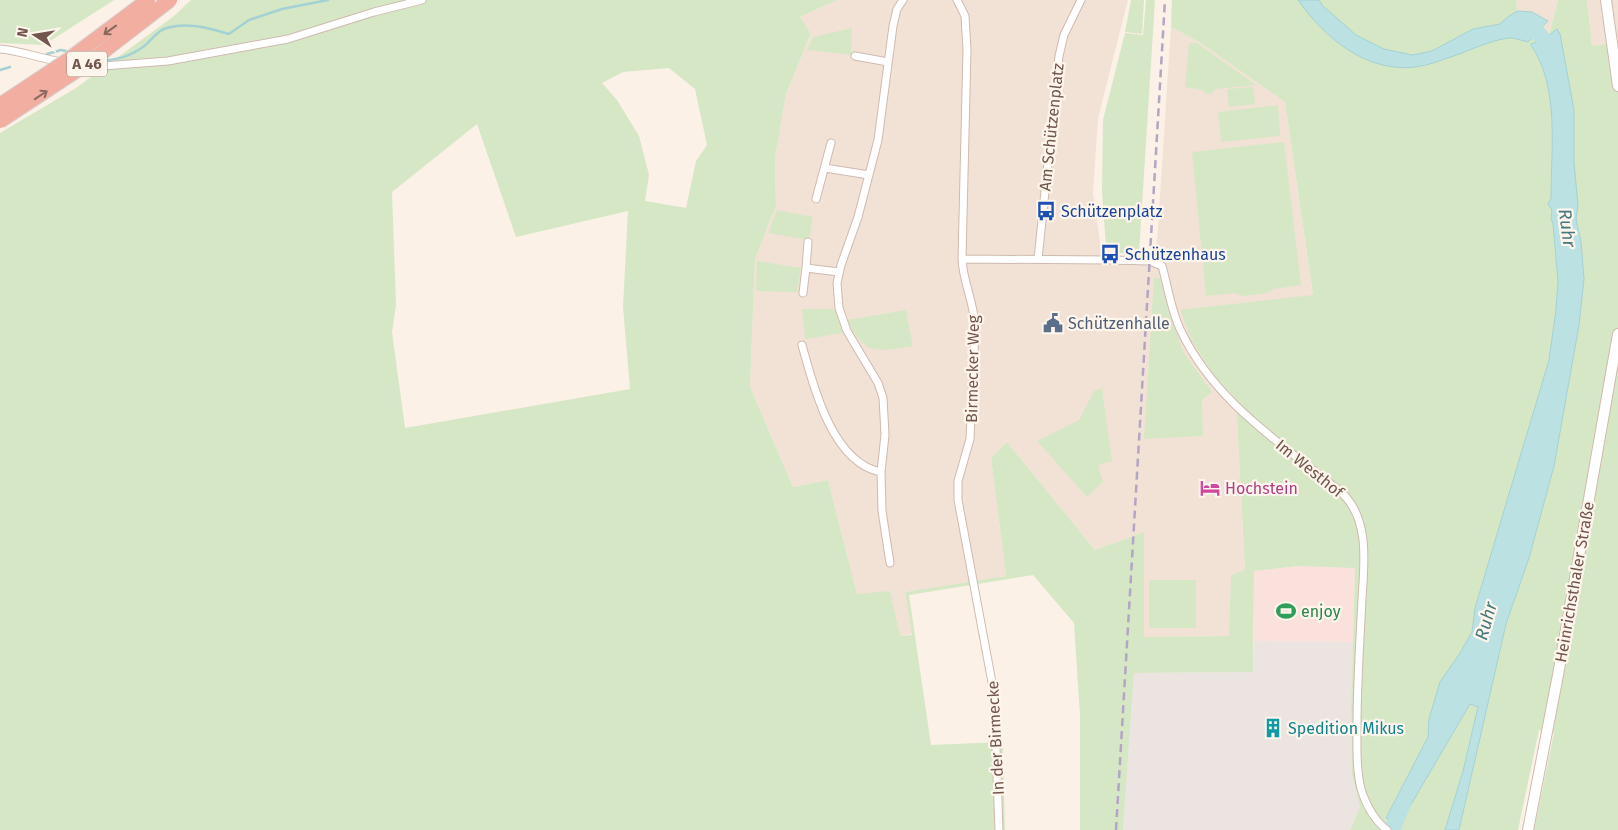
<svg xmlns="http://www.w3.org/2000/svg" width="1618" height="830" font-family="'Fira Sans',sans-serif">
<rect width="100%" height="100%" fill="#fbf1e6"/>
<path fill="#f2e2d5" d="M837,0H1128L1098,118L1093,193L1102,255L1156,257L1171,27L1199,42L1285,102L1313,296L1180,311L1210,372L1236,399L1245,571L1231,575L1230,636L1144,637V532L1095,550L1007,442L991,458L1006,576L905,592L912,634L900,636L857,594L828,480L793,487L750,387L755,259L776,206L775,158L786,94L811,35L800,17Z
M1516,0H1558L1549,35L1541,41L1519,29Z
M1587,0H1618V42L1592,46Z"/>
<path fill="#fae1db" d="M1299,566L1355,567L1353,642L1254,641V571Z"/>
<path fill="#ebe4e0" d="M1254,641L1353,642L1351,705L1352,775L1360,807L1350,830H1123L1134,673L1253,672Z"/>
<path fill="#d6e7c5" fill-rule="evenodd" d="M0,0H114L44,45L0,43Z
M191,0H837L800,17L811,34L786,94L775,158L776,206L755,259L750,387L793,487L828,480L857,594L890,591L900,636L912,635L905,592L1006,576L991,458L1007,442L1095,550L1144,532V637L1229,636L1231,575L1245,570L1236,399L1211,372L1191,339L1180,310L1313,295L1285,102L1199,42L1171,27L1172,0H1516L1519,29L1540,40L1529,44C1559,78 1552,154 1551,198L1548,204L1552,209L1551,219L1553,224L1558,281L1556,310L1549,360L1475,608L1472,632L1429,719L1428,737L1386,818L1399,825L1470,704L1478,707L1463,771L1445,830H1350L1360,807L1352,775L1351,705L1355,568L1299,566L1254,571L1253,672L1134,673L1123,830H1080V715L1074,623L1033,575L909,595L931,745L1003,742L1005,830H0V133L76,88L174,16ZM669,68L695,89L707,145L696,161L686,208L645,201L649,175L639,136L617,100L602,83L623,72ZM477,124L516,237L628,211L623,307L630,389L405,428L392,332L396,305L392,192Z
M1131,0H1144L1142,34L1125,32Z
M1146,0H1155L1139,253H1117V248L1106,247L1102,191L1103,120L1125,33L1143,35Z
M1558,0H1587L1592,46L1618,42V830H1534L1554,733L1539,730L1518,830H1459L1506,624L1529,558L1554,466L1579,325L1584,279L1581,242L1576,219L1578,205L1574,163L1557,29L1549,35Z
M852,28L851,55L807,50L813,37Z
M1189,43H1197L1256,85L1216,89L1211,94H1207L1203,90L1185,87Z
M1253,87L1255,104L1229,107L1227,89Z
M1278,105L1280,136L1221,142L1218,112Z
M1284,142L1301,285L1273,289L1267,293L1242,296L1235,293L1206,296L1192,152Z
M777,210L813,217L809,240L768,233Z
M757,261L801,268L797,292L756,291Z
M1154,278H1160L1168,311L1184,353L1212,392L1202,400L1203,436L1144,439Z
M802,309H834L843,333L805,339Z
M906,310L913,346C877,352 864,356 847,320Z
M1102,388L1112,461L1098,465L1103,482L1087,497L1037,441L1079,420L1094,391Z
M1149,580H1196V628H1149Z"/>
<path fill="#bce1e3" stroke="#a3d1d4" d="M1298,0H1319L1323,6L1356,35L1384,49L1412,55L1432,51L1473,29L1500,24L1509,16L1518,11L1532,12L1548,21L1528,42C1523,41 1518,39 1513,38C1501,37 1474,48 1462,53C1447,58 1431,65 1415,67C1366,73 1324,37 1298,0Z
M1557,29L1560,34L1574,110V163L1578,205L1576,219L1581,242L1584,279L1579,325L1554,466L1529,558L1506,624L1459,830H1445L1463,771L1478,707L1470,704L1399,825L1386,818L1428,737L1429,719L1440,682L1460,653L1472,632L1475,608L1549,360L1556,310L1558,281L1553,224L1551,219L1552,210L1548,204L1551,198C1551,150 1560,85 1530,44L1541,41Z"/>
<g fill="none" stroke-linecap="round" stroke-linejoin="round">
<path stroke="#a3d1d4" stroke-width="2.5" d="M47,54L61,50L70,52
M99,61C116,60 129,57 143,47C150,42 156,32 164,29C184,21 209,28 229,34L249,20L282,9L328,0
M0,70L10,67"/>
<path stroke="#bce1e3" stroke-width="16" d="M1516,29C1540,25 1545,40 1551,59
M1392,830L1403,804"/>
<defs>
<path id="street" d="M957,0L965,16L967,50L962,259C963,283 975,304 975,328L970,439L958,481V500L994,693L999,830
M0,49C22,51 41,59 63,62
M855,56L888,62
M89,64L103,66L168,61L288,39L374,12L422,0
M825,168L869,175
M816,199L831,143
M962,259L1109,260L1150,261L1162,266C1168,287 1171,311 1181,331C1215,403 1284,445 1343,494C1370,521 1364,564 1362,599C1360,641 1357,683 1357,725C1357,746 1356,768 1361,789C1366,805 1374,820 1387,830
M1038,259L1059,56L1064,35L1081,0
M806,268L808,242
M803,293L806,268L839,272
M802,345C813,385 832,463 881,472
M890,563L882,511L881,472L885,435L883,398L878,383L847,331L839,308L837,283L841,265L858,217L878,140L893,26L897,9L903,0"/>
<path id="secondary" d="M1606,0L1618,86
M1528,830L1558,675L1618,334"/>
</defs>
<use href="#street" stroke="#cebab0" stroke-width="9"/>
<use href="#secondary" stroke="#d0baae" stroke-width="12"/>
<use href="#street" stroke="#fff" stroke-width="7"/>
<use href="#secondary" stroke="#fff" stroke-width="10"/>
<path stroke="#b3a5c4" stroke-width="2.5" stroke-dasharray="8 5" stroke-linecap="butt" d="M1116,830L1165,0"/>
<defs>
<path id="highway-bridge" d="M0,105L68,60L148,0
M0,121L91,61L170,0"/>
</defs>
<use href="#highway-bridge" stroke="#d8d0cd" stroke-width="16" stroke-linecap="butt"/>
<use href="#highway-bridge" stroke="#f1aea1" stroke-width="14"/>
</g>
<defs><path id="oneway-shaft" d="M-6 0H5M1.5-3L5.5 0L1.5 3" fill="none" stroke-width="1.6" stroke-linecap="round" stroke-linejoin="round" transform="scale(1.25)"/></defs>
<g stroke="#8b685e">
<use href="#oneway-shaft" transform="translate(110 30) rotate(144)"/>
<use href="#oneway-shaft" transform="translate(41 95) rotate(-34)"/>
</g>
<defs>
<symbol id="bus-bare" viewBox="-9 -9 18 18"><path d="M-5-6H5V4H4V6H2V4H-2V6H-4V4H-5ZM-3.5-4V0h7V-4ZM-3.5 1.2v1.5H-2V1.2ZM2 1.2v1.5H3.5V1.2Z" fill="#1a4fb4" stroke="#fef5ec" stroke-width="2.5" paint-order="stroke"/></symbol>
<symbol id="civic-bare" viewBox="-9 -9 18 18"><path d="M-.6-6.5H3V-4.5H.6V-3L4-1V1h2V6H-6V1h2V-1L-.6-3ZM-1.2 2.5V6h2.4V2.5Z" fill="#5c6f8a" stroke="#fef5ec" stroke-width="2.5" paint-order="stroke"/></symbol>
<symbol id="hotel-bare" viewBox="-9 -9 18 18"><path d="M-6-4.5h1.5V1H6V5H4.5V3h-9V5H-6ZM-4 0a1.8 1.8 0 1 1 3.6 0ZM.5 0V-2.5h3Q6-2.5 6 0Z" fill="#d1479c" stroke="#fef5ec" stroke-width="2.5" paint-order="stroke"/></symbol>
<symbol id="stadium-bare" viewBox="-9 -9 18 18"><path d="M0-5a6.5 5 0 1 0 0 10a6.5 5 0 1 0 0-10ZM-3.5-1.8h7v3.6h-7Z" fill="#2e9e5b" stroke="#fef5ec" stroke-width="2.5" paint-order="stroke"/></symbol>
<symbol id="building-bare" viewBox="-9 -9 18 18"><path d="M-4-6H4V6H1V3H-1V6H-4ZM-2.5-4.3h1.7v1.8h-1.7ZM.8-4.3h1.7v1.8H.8ZM-2.5-1h1.7V.8h-1.7ZM.8-1h1.7V.8H.8Z" fill="#0f9aa8" stroke="#fef5ec" stroke-width="2.5" paint-order="stroke"/></symbol>
</defs>
<g fill-rule="evenodd">
<use href="#bus-bare" x="1032" y="197" width="28" height="28"/>
<use href="#bus-bare" x="1096" y="240" width="28" height="28"/>
<use href="#civic-bare" x="1039" y="309" width="28" height="28"/>
<use href="#hotel-bare" x="1196" y="474" width="28" height="28"/>
<use href="#stadium-bare" x="1272" y="597" width="28" height="28"/>
<use href="#building-bare" x="1259" y="714" width="28" height="28"/>
</g>
<g text-anchor="middle" stroke-width="4.5" stroke-linejoin="round" paint-order="stroke">
<rect fill="#fef5ec" stroke="#9c867d" stroke-width="1" x="67" y="51.5" width="40" height="25" rx="4"/>
<g font-size="15" font-weight="bold" fill="#72564d">
<text x="87" y="69">A 46</text>
</g>
<g font-size="16" fill="#72564d" stroke="#fef5ec">
<text transform="translate(1051 127) rotate(-84)" y="6">Am Schützenplatz</text>
<text transform="translate(972 369) rotate(-89)" y="6">Birmecker Weg</text>
<text transform="translate(1310 468) rotate(39)" y="6">Im Westhof</text>
<text transform="translate(1574 582) rotate(-80)" y="6">Heinrichsthaler Straße</text>
<text transform="translate(995 738) rotate(-93)" y="6">In der Birmecke</text>
</g>
<g font-size="16" fill="#164399" stroke="#fef5ec" text-anchor="start">
<text x="1061" y="217">Schützenplatz</text>
<text x="1125" y="260">Schützenhaus</text>
</g>
<g font-size="16" fill="#4e5e75" stroke="#fef5ec" text-anchor="start">
<text x="1068" y="329">Schützenhalle</text>
</g>
<g font-size="16" fill="#b23c85" stroke="#fef5ec" text-anchor="start">
<text x="1225" y="494">Hochstein</text>
</g>
<g font-size="16" fill="#27864d" stroke="#fef5ec" text-anchor="start">
<text x="1301" y="617">enjoy</text>
</g>
<g font-size="16" fill="#0d838f" stroke="#fef5ec" text-anchor="start">
<text x="1288" y="734">Spedition Mikus</text>
</g>
<g font-size="18" font-style="italic" fill="#44797d" stroke="#fef5ec">
<text transform="translate(1567 228) rotate(82)" y="6">Ruhr</text>
<text transform="translate(1486 621) rotate(-74)" y="6">Ruhr</text>
</g>
</g>
<g transform="translate(35 35) rotate(282)" stroke="#fef5ec" stroke-width="4" paint-order="stroke">
<path d="M0-4L9 19L0 12L-9 19Z" fill="#72564d"/>
<text y="-8" font-size="14" font-weight="bold" text-anchor="middle" fill="#72564d">N</text>
</g>
</svg>
